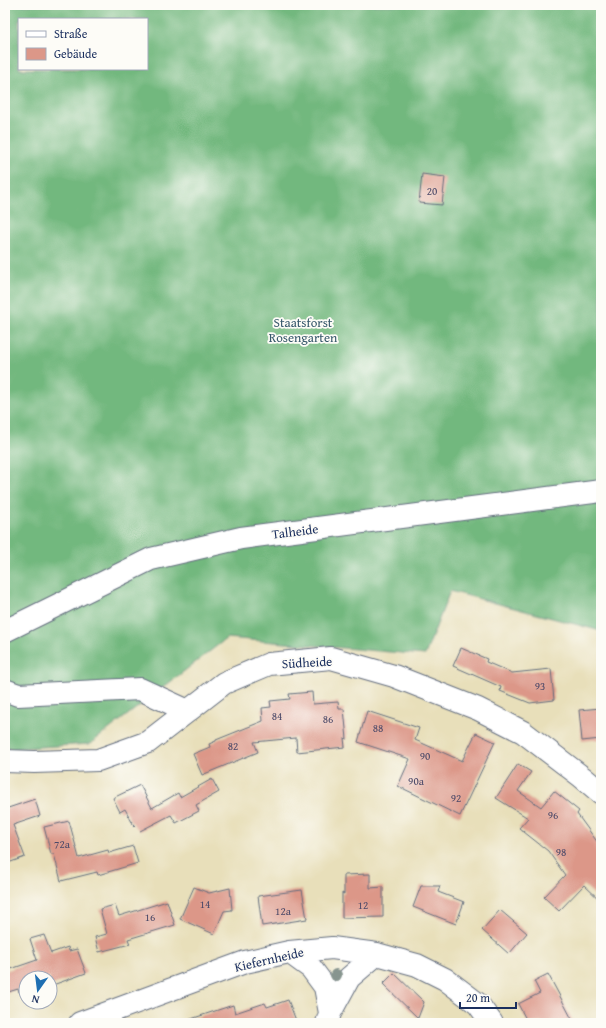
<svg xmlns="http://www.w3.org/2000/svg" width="606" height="1028" font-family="'Gentium Book Plus',serif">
<rect width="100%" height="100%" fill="#fdfcf7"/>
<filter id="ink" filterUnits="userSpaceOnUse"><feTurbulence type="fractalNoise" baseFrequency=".025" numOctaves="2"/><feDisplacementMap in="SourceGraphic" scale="8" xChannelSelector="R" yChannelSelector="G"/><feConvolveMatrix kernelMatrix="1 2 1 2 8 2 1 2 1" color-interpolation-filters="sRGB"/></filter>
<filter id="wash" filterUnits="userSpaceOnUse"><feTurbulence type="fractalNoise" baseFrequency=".012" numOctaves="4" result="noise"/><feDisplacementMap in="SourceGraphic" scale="16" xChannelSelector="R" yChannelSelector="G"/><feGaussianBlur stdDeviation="0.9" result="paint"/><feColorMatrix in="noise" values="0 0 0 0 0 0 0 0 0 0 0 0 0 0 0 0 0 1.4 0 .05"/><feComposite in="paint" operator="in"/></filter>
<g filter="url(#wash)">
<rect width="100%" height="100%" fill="#e8dfba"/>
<path fill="#72b87e" stroke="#46746e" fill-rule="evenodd" d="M5,5H601V631L450,591L425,655L227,638L90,744L5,749ZM19,19H147V69H19Z"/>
<g id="blocks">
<path fill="#dc9788" d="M422,174L445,177L442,205L419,203Z
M461,648L487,659L486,662L512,673L551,669L554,700L530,703L500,691L501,687L453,666Z
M312,692L313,704L338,702L339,709H344L347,739L344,738L345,747L297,752L296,738L254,742L258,752L202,775L193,754L210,747L209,744L216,741V740L263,721L262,708L271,707L270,701L290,699L289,694Z
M601,708V739L582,741L579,710Z
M367,711L419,728L415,740L462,761L476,733L495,742L460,816L398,786L410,759L358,742Z
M518,764L531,772L518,791L541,807L554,791L579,811L577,814L601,847V901L584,885L559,911L544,897L565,875L548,851L519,828L528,818L496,798Z
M212,779L219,792L196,805L199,811L176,823L171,815L140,831L133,824L125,809L120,812L113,798L140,785L152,808L178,793L180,797Z
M35,799L40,816L13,825L25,857L5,864V809Z
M69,821L79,858L108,850L109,853L133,846L138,863L98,875L97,872L61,881L54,854H51L44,827Z
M370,874V888L383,887V917L342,918V893L344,894V875Z
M421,886H440L438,892L464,902L456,924L413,907Z
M194,887L209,893L230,888L232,910L224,911L214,934L180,919Z
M302,890L307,919L262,926L258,896Z
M167,901L175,925L128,939L130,944L99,952L95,937L107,934L100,909L115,905L119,916Z
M500,910L527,933L509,954L482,930Z
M44,935L51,953L68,947L69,951L77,949L86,973L50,986V978H26V989L19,992L18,989L5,993V971L37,960L30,939Z
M394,973L424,1002L418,1018L383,984Z
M548,974L563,1002L574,1023H528L518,1004L540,993L534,981Z
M288,1000L297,1023H188V1020L233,1005L235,1013L265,1003L267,1007Z"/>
</g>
</g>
<g filter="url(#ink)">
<use href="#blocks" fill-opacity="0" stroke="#636d7e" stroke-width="1"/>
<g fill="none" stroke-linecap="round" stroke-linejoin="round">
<defs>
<path id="minor" d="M5,631L151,559L241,538L601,491
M5,690L18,695L140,689L188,711
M5,761L34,762L98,760L148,742L224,683L269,664L331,658L394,676L478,709L523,732L582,777L601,793
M289,952L311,968L325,987L330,1013
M80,1023L245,962L289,952L332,948L377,954L417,965L445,979L478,1004L492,1023
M327,1023L330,1013L349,978L377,954"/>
</defs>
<use href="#minor" stroke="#636d7e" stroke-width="24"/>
<use href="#minor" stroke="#fff" stroke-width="22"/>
</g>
<circle fill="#87958f" cx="336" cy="975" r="6"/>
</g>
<g text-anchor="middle" stroke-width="3.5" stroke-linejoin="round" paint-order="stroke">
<g font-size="11" fill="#4b4968">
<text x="432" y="195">20</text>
<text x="540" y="690">93</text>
<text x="277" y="720">84</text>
<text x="328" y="723">86</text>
<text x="378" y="732">88</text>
<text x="233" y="750">82</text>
<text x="425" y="760">90</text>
<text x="416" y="785">90a</text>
<text x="456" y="802">92</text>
<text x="553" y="819">96</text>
<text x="62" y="848">72a</text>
<text x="561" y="856">98</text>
<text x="205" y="908">14</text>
<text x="363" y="909">12</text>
<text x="283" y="915">12a</text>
<text x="150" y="921">16</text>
</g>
<g font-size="13" fill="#38596c" stroke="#fdfcf7">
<text x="303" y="327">Staatsforst<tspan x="303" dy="15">Rosengarten</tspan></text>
</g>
<g font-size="13" fill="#1b2f5e" stroke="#fdfcf7">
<text transform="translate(295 531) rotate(-7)" y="5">Talheide</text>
<text transform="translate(307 662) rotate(-3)" y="5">Südheide</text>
<text transform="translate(269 959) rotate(-13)" y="5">Kiefernheide</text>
</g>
</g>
<rect width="606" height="1028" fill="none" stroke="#fdfcf7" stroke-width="20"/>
<rect x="18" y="18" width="130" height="52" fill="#fdfcf7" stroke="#a3aaba"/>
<rect x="26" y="31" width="20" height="6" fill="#ffffff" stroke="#a3aaba"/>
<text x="54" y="38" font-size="12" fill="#1b2f5e">Straße</text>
<rect x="26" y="48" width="20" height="12" fill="#dc9788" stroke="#a3aaba"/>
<text x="54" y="58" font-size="12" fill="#1b2f5e">Gebäude</text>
<g transform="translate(38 990) rotate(194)"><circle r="19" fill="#fdfcf7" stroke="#a3aaba"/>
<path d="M0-3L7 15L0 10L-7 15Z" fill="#1f6fb2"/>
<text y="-6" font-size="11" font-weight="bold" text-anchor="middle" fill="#1b2f5e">N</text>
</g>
<path d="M460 1002v6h56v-6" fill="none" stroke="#1b2f5e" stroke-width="2"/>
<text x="466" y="1002" font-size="12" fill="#1b2f5e" stroke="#fdfcf7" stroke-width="3" paint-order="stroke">20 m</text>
</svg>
